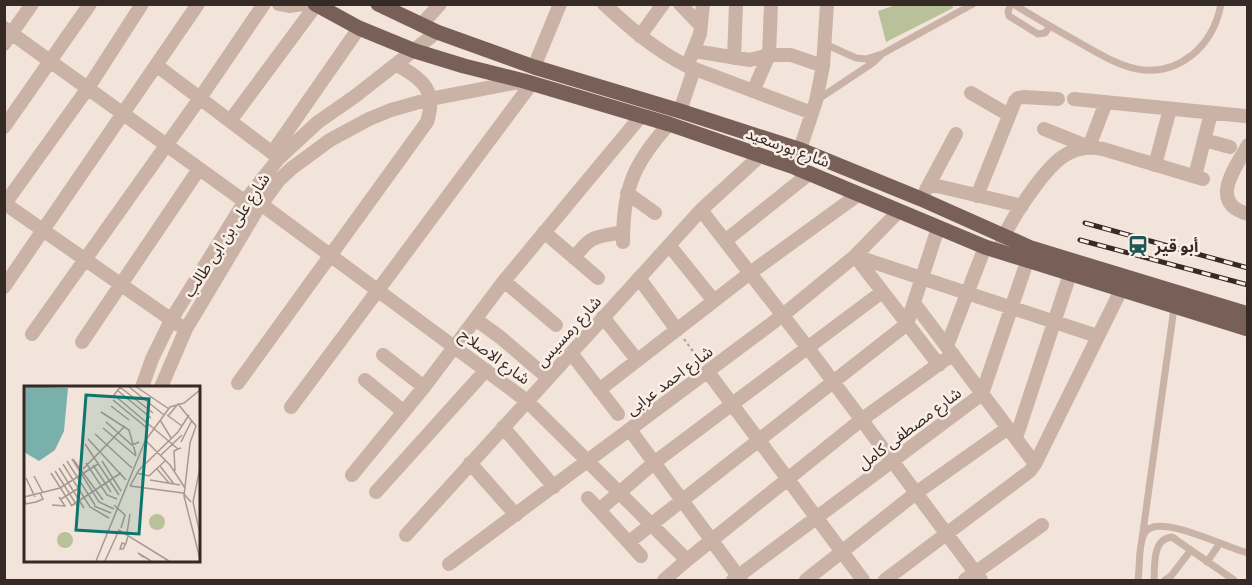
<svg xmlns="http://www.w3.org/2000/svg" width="1252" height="585" font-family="'IBM Plex Sans','Noto Sans Arabic',sans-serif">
<rect width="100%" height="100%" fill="#f2e4da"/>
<path fill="#b8c19a" d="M899,4L952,5L953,8L886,42L878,11Z"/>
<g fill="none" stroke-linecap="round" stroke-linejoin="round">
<path stroke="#b69d90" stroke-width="2" stroke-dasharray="3 3" stroke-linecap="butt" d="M684,339L700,361"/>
<path stroke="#cab3a6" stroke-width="7" d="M1011,4L1008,11L1009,16L1038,34L1045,33L1050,26
M1013,4C1033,16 1053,28 1073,39C1112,61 1150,88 1192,55C1208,42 1217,25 1221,4
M825,44L856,58L866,59L882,54
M817,100L874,62L882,54L973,4
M1142,539L1174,308
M1207,562L1220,543
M1138,580C1140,567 1138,547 1144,534C1155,510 1228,549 1248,553
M1154,580C1155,565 1152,539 1172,537L1234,580
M1165,580L1171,576L1191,550"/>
<path stroke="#cab3a6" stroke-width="14" d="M279,4L289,6L304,4
M604,4C630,28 655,50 687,66L812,113
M680,4L701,26
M421,25L440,4
M4,28L251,206
M640,36L663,4
M4,44L32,4
M694,51L750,60L769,55H791L823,66
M734,58L736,4
M690,59L700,34L703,4
M156,65L279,158
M534,67L560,4
M753,91L769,55L771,4
M971,93L1009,115
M1074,99L1245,116
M680,111L694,69
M230,121L316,5
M4,127L90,4
M1044,129L1089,147L1106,102
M1204,140L1230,147
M1248,145C1235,168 1208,203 1248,214
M272,153L359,28
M1155,165L1170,109
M794,167L816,101L823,66L827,4
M1195,176L1211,113
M929,184L1022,206
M926,190L956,134
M627,193L655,213
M977,196L1015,101L1018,98L1023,97L1058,99
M4,203L179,325
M261,204L527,401L687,560
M4,205L88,88L142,4
M701,210L808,348L981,580
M544,232L598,278
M725,241L810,173
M623,242C623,189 633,164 669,124
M669,245L714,301
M1001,245C1008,222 1046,165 1067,154C1079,147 1090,147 1103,149L1203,179
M855,256L1097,336
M855,256L939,365
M574,258C592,234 594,238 623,232
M639,278L677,330
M504,281L556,325
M4,287L198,4
M914,303L1035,464
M603,317L637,360
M475,319L500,337L548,378
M32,334L200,98L264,4
M82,342L199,169
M947,346L985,247
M571,353L618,414
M383,355L424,387
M708,372L863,580
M365,380L404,412
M238,383L427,122C437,91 423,79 397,65
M142,387L152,359L171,320L245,201L279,158L318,122L354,97L437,32
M161,387L186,329L257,210L279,180L292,168L330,140L369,119L391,110L430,99L524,81
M599,390L750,273L859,194
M291,407L532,83
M503,427L554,487
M630,430L741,580
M1016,438L1070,274
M470,463L516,515
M352,475L424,387L504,281L641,116
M376,492L486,370
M588,498L641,556
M599,510L655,462L882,292
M406,535L701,210L760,156
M629,542L907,324L938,228
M449,564L783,315L855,256L899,211
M664,580L687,560L861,420L953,354
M733,580L982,394L1031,250
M806,580L916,493L1008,428
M885,580L1030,471L1035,464L1121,290
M965,580L1042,525"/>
<path stroke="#785f58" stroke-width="15" d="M315,4L359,28L415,51L464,66L524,81L669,124L794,167L985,247L1248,329
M378,4L437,32L534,67L680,111L801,150L921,199L1031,248L1248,314"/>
<defs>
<path id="rail" d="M1085,223L1248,268
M1080,240L1248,285"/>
</defs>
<use href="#rail" stroke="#362a27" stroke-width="5"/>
<use href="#rail" stroke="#faefe7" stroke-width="3" stroke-dasharray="9" stroke-linecap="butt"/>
</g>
<defs>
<symbol id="station-bare" viewBox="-9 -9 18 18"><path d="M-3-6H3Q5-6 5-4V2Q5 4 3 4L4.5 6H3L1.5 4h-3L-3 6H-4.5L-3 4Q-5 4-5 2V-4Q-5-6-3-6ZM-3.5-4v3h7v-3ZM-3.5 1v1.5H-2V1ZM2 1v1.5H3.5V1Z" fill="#1c5856" stroke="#faefe7" stroke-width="2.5" paint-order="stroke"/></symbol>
</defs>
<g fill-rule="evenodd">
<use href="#station-bare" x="1123" y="231" width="30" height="30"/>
</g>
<g text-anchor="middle" stroke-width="5" stroke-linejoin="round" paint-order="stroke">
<g font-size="16" fill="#362a27" stroke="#faefe7">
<text transform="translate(788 147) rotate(20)" y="6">شارع بورسعيد</text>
<text transform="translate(226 235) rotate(-57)" y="6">شارع على بن ابى طالب</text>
<text transform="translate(568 331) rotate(-48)" y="6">شارع رمسيس</text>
<text transform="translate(495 356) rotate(36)" y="6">شارع الاصلاح</text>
<text transform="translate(669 380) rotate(-37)" y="6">شارع احمد عرابى</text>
<text transform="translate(909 428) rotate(-37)" y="6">شارع مصطفى كامل</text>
</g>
<g font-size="16" font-weight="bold" fill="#362a27" stroke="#faefe7" text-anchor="start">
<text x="1155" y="252">أبو قير</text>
</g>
</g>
<g transform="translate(24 386)">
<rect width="176" height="176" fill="#f2e4da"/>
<path d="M125 136a8 8 0 1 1 16 0a8 8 0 1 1-16 0ZM33 154a8 8 0 1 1 16 0a8 8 0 1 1-16 0Z" fill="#b8c19a"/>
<path d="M0,0L44,2L40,45L31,64L15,75L0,66Z" fill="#79b0ac"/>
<path fill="none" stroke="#a79a92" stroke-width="1.5" d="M97,0L90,9L154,63L157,62M104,0L140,29M111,0L145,23M96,1L129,27M93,4L127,32M89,14L123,42M87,20L105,34M77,26L105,44L112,69M143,29L158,40M144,30L154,18L172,40L166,57L160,110L176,173M136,34L147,52M82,36L108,59L115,56M79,42L112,70M71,48L108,82M64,53L102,94M121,54L146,79L161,102M157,56L168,34M61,58L95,109M137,69L158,49M48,73L75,116L90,123M49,73L79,114M43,75L71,119M78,75L97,105M62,77L83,109L93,113M39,78L66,121L85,132M69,79L87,106M136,80L150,98M35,82L60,122M176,82L169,116L176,148M59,83L101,40M133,83L145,97M31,85L54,121M151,85L150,65L154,63M27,87L48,120M113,87L125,90L142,74M10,90L19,107M2,92L11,111M126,94L156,99M106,100L115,84L154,46L165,29M106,100L159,107L167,116M0,111L36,102L74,78M0,112L2,118L12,116L19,113L16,107M37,113L55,102M28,119L41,120L35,111M90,119L101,129L97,142M47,120L97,87M70,120L87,127M103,147L106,128M101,158L98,157L96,163H99L102,157L104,150M119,171L114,167L127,175M72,175L121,55L146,21L160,17L176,4M81,175L95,144L145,175"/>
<path fill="#0f766e" fill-opacity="0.15" stroke="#0f766e" stroke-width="3" d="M62,9L125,13L115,148L52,144Z"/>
<rect width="176" height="176" fill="none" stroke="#362a27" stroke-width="3"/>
</g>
<rect width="1252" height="585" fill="none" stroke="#362a27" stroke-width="12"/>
</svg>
